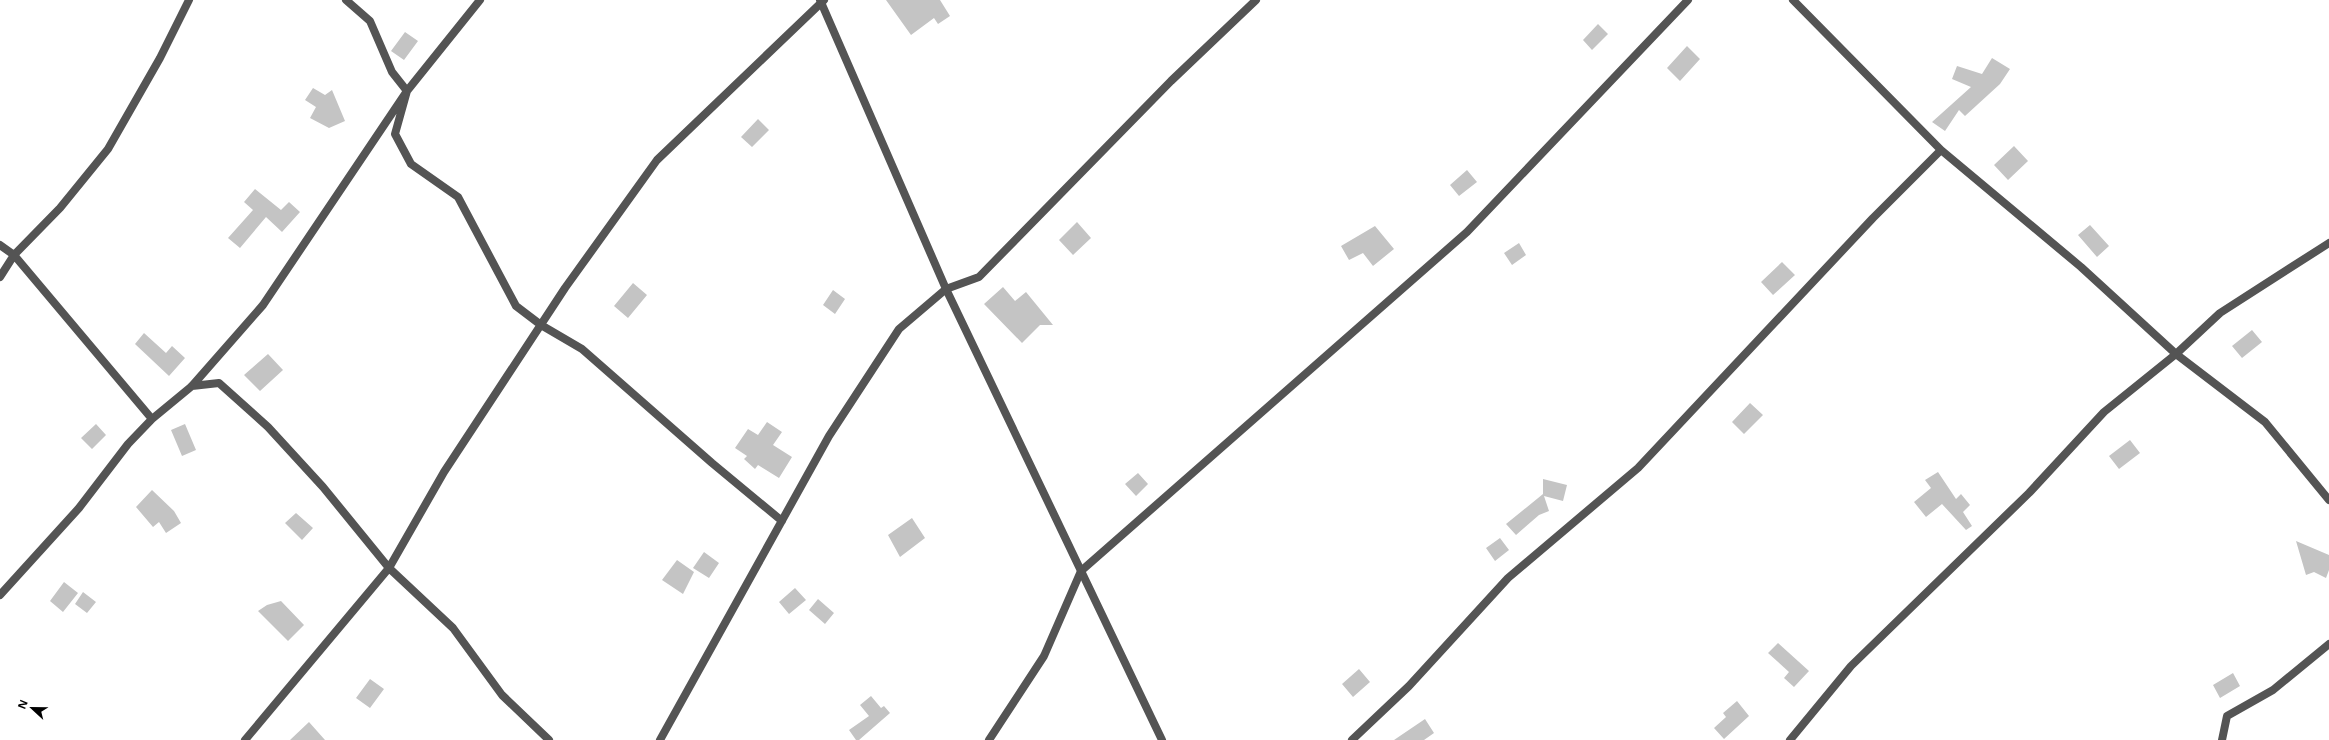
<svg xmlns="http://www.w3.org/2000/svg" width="2329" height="740" font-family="'Open Sans',sans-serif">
<rect width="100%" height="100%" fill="#fff"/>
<path fill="#c4c4c4" d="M886,0H940L950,16L938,24L934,18L911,35Z
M1598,24L1608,34L1592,50L1583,40Z
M405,32L418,41L404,60L391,51Z
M1687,46L1700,59L1680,81L1667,68Z
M1992,58L2010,69L2000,84L1965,116L1959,110L1945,131L1932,122L1971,87L1952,79L1957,66L1982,74Z
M313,88L325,95L332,90L345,121L329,128L310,118L316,107L305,100Z
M758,119L769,130L752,147L741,137Z
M2014,146L2028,161L2008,180L1994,165Z
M1467,170L1477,182L1459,196L1450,185Z
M255,189L281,210L289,202L300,212L282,232L266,217L240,248L228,238L253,210L244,202Z
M1077,222L1091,238L1073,255L1059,240Z
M2090,225L2109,246L2097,257L2078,235Z
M1375,226L1394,249L1373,266L1363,253L1349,260L1341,246Z
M1519,243L1526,255L1512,265L1504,253Z
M1782,262L1795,275L1773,295L1761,282Z
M633,283L647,295L628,318L614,306Z
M1003,287L1015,301L1026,292L1053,325H1040L1022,343L984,304Z
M833,290L845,299L835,314L823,305Z
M2252,330L2262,342L2242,358L2232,346Z
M144,333L166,353L172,346L185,358L169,376L135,344Z
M268,354L283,370L260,391L244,375Z
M1750,403L1763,415L1744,434L1732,422Z
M767,422L782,432L773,445L792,457L779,478L758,465L755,469L744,459L747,456L735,448L748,429L758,435Z
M96,424L106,435L92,449L81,438Z
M185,424L196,450L182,456L171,430Z
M2130,440L2140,453L2119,469L2109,456Z
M1938,472L1956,499L1961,494L1970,505L1963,512L1972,526L1966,530L1942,504L1926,517L1914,502L1931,488L1925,480Z
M1138,473L1148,484L1136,496L1125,484Z
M1543,479L1567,485L1563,501L1544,496L1549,511L1539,515L1516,535L1506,524L1543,494Z
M152,490L174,511L181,523L166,533L159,522L153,527L136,507Z
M296,513L313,528L302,540L285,523Z
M912,518L925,538L900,557L888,535Z
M1500,538L1509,550L1495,561L1486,548Z
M2296,541L2329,555V570L2326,578L2314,572L2306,575Z
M704,552L719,563L709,578L693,568Z
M677,560L694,572L683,594L662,580Z
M64,582L78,593L63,612L50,601Z
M795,588L806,600L789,614L779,602Z
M83,592L96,602L87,613L75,604Z
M818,599L834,613L825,624L809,610Z
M281,601L304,625L288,641L258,611L267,605Z
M1778,643L1809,671L1794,687L1784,678L1789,672L1768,653Z
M1359,669L1370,682L1353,697L1342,684Z
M2233,673L2240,686L2220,698L2213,685Z
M370,679L384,689L370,708L356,698Z
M871,696L881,708L884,706L890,713L859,740H856L849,730L869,716L860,705Z
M1737,701L1749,716L1724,739L1714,728L1726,717L1723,713Z
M1425,719L1434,733L1424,740H1394Z
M309,722L325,740H290Z"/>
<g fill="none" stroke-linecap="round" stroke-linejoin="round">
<path stroke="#545454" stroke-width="8" d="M346,0L370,21L392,72L407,91L395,134L411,164L458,197L516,306L541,325L582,349L712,463L782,521
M1793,0L1941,150L2081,267L2176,354L2265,422L2329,500
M0,245L14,255L152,419
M0,277L14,255L60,208L108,149L160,58L189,0
M192,386L219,383L268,427L323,487L389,568L453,628L502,695L549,740
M0,595L79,508L128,444L152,419L192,386L263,305L407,91L480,0
M245,740L389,568L444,472L565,288L657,160L824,0
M660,740L829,436L899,329L946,289L979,277L1171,81L1256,0
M989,740L1044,656L1081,571L1467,232L1688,0
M1352,740L1409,686L1508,578L1638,468L1873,218L1941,150
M1790,740L1851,666L2029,493L2104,412L2176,354L2220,313L2329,243
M2222,740L2227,716L2273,690L2329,644"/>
<path stroke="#545454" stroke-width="8" d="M820,0L946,289L1162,740"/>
</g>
<g transform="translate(32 708) rotate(292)" stroke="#ffffff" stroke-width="3" paint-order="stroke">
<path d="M0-3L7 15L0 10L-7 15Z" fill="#000000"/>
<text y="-6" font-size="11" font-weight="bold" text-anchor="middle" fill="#000000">N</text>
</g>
</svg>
